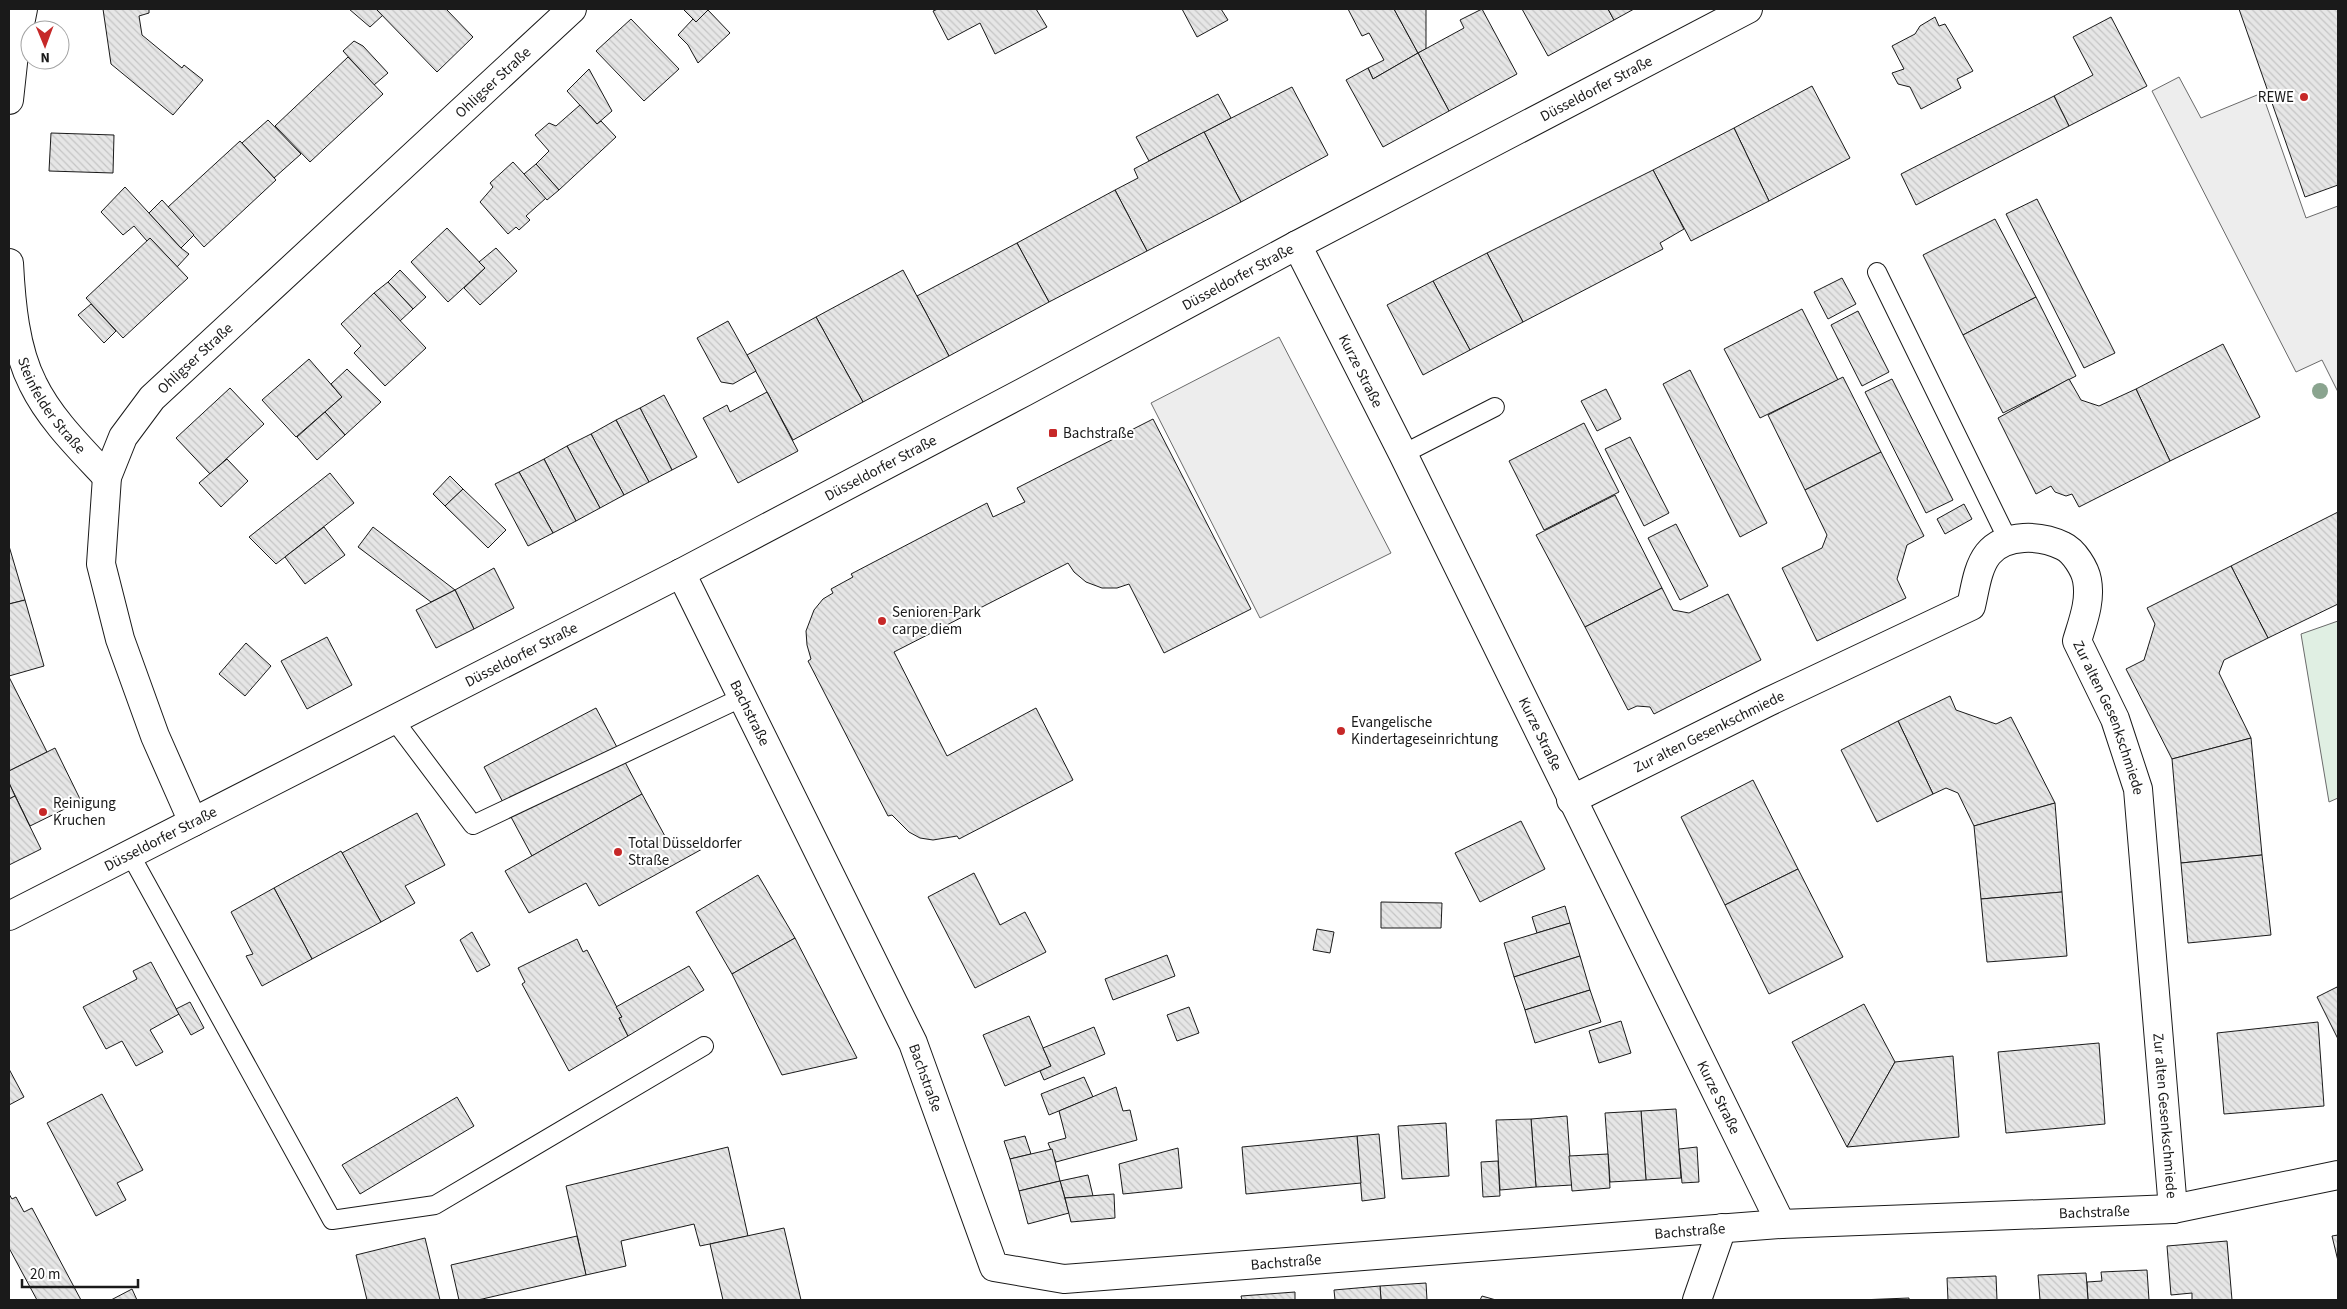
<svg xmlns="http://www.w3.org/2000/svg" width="2347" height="1309" font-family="'Source Sans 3',sans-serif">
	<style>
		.park { fill: #e0efe3; stroke: #6a6a6a }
		.parking { fill: #ededed; stroke: #6a6a6a }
		.building { fill: url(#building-back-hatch); stroke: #1a1a1a }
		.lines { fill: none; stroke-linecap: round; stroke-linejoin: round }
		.lane-casing { stroke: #1a1a1a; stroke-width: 20 }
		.street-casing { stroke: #1a1a1a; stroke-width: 30 }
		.secondary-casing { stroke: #1a1a1a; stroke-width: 30 }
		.primary-casing { stroke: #1a1a1a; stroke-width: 30 }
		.lane { stroke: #fff; stroke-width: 18 }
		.street { stroke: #fff; stroke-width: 28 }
		.secondary { stroke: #fff; stroke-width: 28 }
		.primary { stroke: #fff; stroke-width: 28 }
		.tree { fill: #8aa48f }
		.poi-dot { fill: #c62828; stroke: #fff; stroke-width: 2 }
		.labels { text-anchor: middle; stroke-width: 4; stroke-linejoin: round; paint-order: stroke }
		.street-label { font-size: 15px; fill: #1a1a1a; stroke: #fff }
		.poi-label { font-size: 15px; fill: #1a1a1a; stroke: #fff; text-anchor: start }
	</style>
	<defs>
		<pattern id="building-back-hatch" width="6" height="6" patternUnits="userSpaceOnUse" patternTransform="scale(1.25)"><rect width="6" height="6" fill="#e6e6e6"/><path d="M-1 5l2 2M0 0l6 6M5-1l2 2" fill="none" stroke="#c5c5c5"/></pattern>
	</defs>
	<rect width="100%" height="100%" fill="#fff"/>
	<polygon class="park" points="2338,621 2338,798 2329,802 2301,634"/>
	<g class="parking">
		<polygon points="2179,77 2201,118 2262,93 2306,218 2338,206 2338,392 2322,360 2296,372 2152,91"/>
		<polygon points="1279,337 1391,553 1260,618 1151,403"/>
	</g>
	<g class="building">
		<polygon points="103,9 149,9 149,13 139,16 142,35 182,68 184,65 203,80 173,115 111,64"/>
		<polygon points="349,9 376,9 383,15 370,27"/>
		<polygon points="376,9 446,9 473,37 437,72"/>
		<polygon points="683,9 710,9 696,22"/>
		<polygon points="938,9 1036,9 1047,27 995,54 980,23 948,40 933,11"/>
		<polygon points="1182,9 1221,9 1228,20 1197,37"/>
		<polygon points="1348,9 1394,9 1418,53 1373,79 1368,68 1384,60 1369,33 1362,36"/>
		<polygon points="1394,9 1426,9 1426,49 1418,53"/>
		<polygon points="1482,9 1517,74 1449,111 1418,53 1464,28 1460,20"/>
		<polygon points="1522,9 1608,9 1614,20 1548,56"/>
		<polygon points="1608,9 1634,9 1614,20"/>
		<polygon points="2239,9 2338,9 2338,185 2305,197"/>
		<polygon points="708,10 730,33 698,63 688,45 678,35 693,19 696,22"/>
		<polygon points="1935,17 1939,26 1945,24 1973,71 1957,79 1961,88 1921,109 1910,87 1898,84 1892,73 1904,69 1892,46 1915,34 1920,26"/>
		<polygon points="2111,17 2147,86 2069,126 2054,96 2093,75 2073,37"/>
		<polygon points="631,19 679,69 644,101 596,51"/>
		<polygon points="354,41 363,46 388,73 374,85 343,51"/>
		<polygon points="1418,53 1449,111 1383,147 1346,80 1368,68 1373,79"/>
		<polygon points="348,57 383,94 310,162 275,126"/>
		<polygon points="589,69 612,111 597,124 567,91"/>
		<polygon points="1812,86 1850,158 1769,201 1734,128"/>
		<polygon points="1292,87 1328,155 1241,202 1204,132"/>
		<polygon points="1218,94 1231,118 1149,161 1136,137"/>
		<polygon points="2054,96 2069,126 1916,205 1901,174"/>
		<polygon points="580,105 597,124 601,121 616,137 559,190 536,164 549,151 535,135 549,123 556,126"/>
		<polygon points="268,120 301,154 274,178 242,143"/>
		<polygon points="1734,128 1769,201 1691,241 1653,170"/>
		<polygon points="1204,132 1241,202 1147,251 1115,190 1138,178 1134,169"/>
		<polygon points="51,133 114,135 113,173 49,171"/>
		<polygon points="240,141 276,180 204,247 168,207"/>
		<polygon points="513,162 546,198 526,216 530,220 519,230 516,227 508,234 480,202 493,187 490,183"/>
		<polygon points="536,164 559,190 547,200 524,174"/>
		<polygon points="1653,170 1684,229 1660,243 1663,249 1523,322 1487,253"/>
		<polygon points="125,187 181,248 189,254 177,267 150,238 147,241 134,226 123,235 101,212"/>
		<polygon points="1115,190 1147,251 1049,302 1017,243"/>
		<polygon points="2037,199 2115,353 2084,368 2006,214"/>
		<polygon points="162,200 194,235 181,248 149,213"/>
		<polygon points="1995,219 2036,297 1963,335 1923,255"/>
		<polygon points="447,228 485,268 448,302 411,262"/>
		<polygon points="150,238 188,278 123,338 86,298"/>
		<polygon points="1017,243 1049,302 949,356 917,296"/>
		<polygon points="496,248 517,271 480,305 464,288 485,268 479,262"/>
		<polygon points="1487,253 1523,322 1470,350 1433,281"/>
		<polygon points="400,270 426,297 413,309 388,282"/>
		<polygon points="903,270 949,356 863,402 816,317"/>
		<polygon points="1842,278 1856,304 1828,319 1814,292"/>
		<polygon points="1433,281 1470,350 1423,375 1387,305"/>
		<polygon points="388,282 413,309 400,321 374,293"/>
		<polygon points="374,293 426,348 385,386 354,353 361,346 341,324"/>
		<polygon points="2036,297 2076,376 2003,413 1963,335"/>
		<polygon points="91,304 116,331 104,343 78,315"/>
		<polygon points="1802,309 1838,380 1760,418 1724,349"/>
		<polygon points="1858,311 1889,372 1862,386 1831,325"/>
		<polygon points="816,317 863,402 793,440 747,355"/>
		<polygon points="728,321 756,371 733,384 721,382 697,338"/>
		<polygon points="2223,344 2260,417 2170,461 2136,389"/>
		<polygon points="309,359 342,397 296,437 262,400"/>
		<polygon points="347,369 381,402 345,435 325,412 342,397 331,384"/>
		<polygon points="1690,370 1767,523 1740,537 1663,384"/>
		<polygon points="1843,377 1881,452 1805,490 1768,415"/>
		<polygon points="1892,379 1953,500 1926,513 1865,392"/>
		<polygon points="2069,379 2081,400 2099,406 2136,389 2170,461 2079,507 2072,494 2066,496 2055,492 2051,486 2036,494 1998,418"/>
		<polygon points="230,388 264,424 210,474 176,438"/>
		<polygon points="1606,389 1621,419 1597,431 1581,401"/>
		<polygon points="767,392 798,451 738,483 703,418 727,405 730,412"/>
		<polygon points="664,395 697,457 672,470 640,408"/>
		<polygon points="640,408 672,470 649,482 616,420"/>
		<polygon points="325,412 345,435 317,460 297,437"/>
		<polygon points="1153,419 1251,609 1164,653 1129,584 1117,588 1102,588 1086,582 1074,572 1068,563 894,652 947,756 1036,708 1073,780 959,839 957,836 933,840 920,838 909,832 892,815 888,816 808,661 811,659 807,645 806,631 814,610 823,599 833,593 831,589 853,577 851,574 987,503 993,517 1025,502 1017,488"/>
		<polygon points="616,420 649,482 624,495 591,434"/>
		<polygon points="1584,423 1619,492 1544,530 1509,461"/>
		<polygon points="591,434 624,495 600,508 567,446"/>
		<polygon points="1630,437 1669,513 1644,526 1605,449"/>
		<polygon points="567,446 600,508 576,521 544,459"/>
		<polygon points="1881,452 1924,536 1907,545 1897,579 1906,598 1817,641 1782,568 1822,548 1827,535 1805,490"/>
		<polygon points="227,459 248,481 221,507 199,483"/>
		<polygon points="544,459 576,521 553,533 519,472"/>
		<polygon points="519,472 553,533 528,546 495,484"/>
		<polygon points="330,473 354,503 276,564 249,537"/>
		<polygon points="450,476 463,489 445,506 433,494"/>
		<polygon points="463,489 506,530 488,548 445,506"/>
		<polygon points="1615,495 1662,588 1585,627 1536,535"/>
		<polygon points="1964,504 1972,519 1945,534 1937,519"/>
		<polygon points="2338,512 2338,604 2268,638 2231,566"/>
		<polygon points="1676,524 1708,586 1680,600 1648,538"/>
		<polygon points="324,527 345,555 305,584 285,557"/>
		<polygon points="373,527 455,590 431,602 358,547"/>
		<polygon points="9,546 25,600 9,604"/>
		<polygon points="2231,566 2268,638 2224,660 2219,673 2251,738 2172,759 2126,669 2144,660 2155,624 2147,608"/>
		<polygon points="494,568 514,608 474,629 455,590"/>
		<polygon points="1662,588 1673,610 1689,613 1728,594 1761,660 1654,714 1650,707 1637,706 1628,710 1585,627"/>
		<polygon points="455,590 474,629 436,648 416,610"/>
		<polygon points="25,600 44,666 9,676 9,604"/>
		<polygon points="327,637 352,685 307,709 281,661"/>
		<polygon points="246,643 271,666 245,696 219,674"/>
		<polygon points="9,677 47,752 9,771"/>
		<polygon points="1950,696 1956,710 1996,724 2011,717 2055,803 1974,826 1958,793 1946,788 1933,794 1898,721"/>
		<polygon points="596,708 642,794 532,856 484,767"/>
		<polygon points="1898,721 1933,794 1877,822 1841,750"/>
		<polygon points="2251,738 2262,855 2181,863 2172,759"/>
		<polygon points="55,748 81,801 30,826 9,783 9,771"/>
		<polygon points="1753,780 1798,869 1725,905 1681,817"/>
		<polygon points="9,783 15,796 9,799"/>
		<polygon points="642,794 666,838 704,848 599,906 586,883 529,913 505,871"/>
		<polygon points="15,796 41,849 9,865 9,799"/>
		<polygon points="2055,803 2062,892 1981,899 1974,826"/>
		<polygon points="417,813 445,865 405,886 415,903 381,922 342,853"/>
		<polygon points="1521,821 1545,869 1480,902 1455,853"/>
		<polygon points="341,851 381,922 312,959 274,888"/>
		<polygon points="2262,855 2271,935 2188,943 2181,863"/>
		<polygon points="1798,869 1843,957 1769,994 1725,905"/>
		<polygon points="974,873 1000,925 1025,912 1046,952 975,988 928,897"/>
		<polygon points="758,875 795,938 732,974 696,912"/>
		<polygon points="274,888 312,959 262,986 246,956 253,954 231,912"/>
		<polygon points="2062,892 2067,956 1987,962 1981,899"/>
		<polygon points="1381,902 1442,903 1441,928 1381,928"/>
		<polygon points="1565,906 1570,923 1537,933 1532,917"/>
		<polygon points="1570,923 1580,956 1514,977 1504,943"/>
		<polygon points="1317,929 1334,932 1330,953 1313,950"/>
		<polygon points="472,932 490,965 477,972 460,940"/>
		<polygon points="795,938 857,1058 782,1075 732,974"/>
		<polygon points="577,939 583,952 587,950 622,1017 619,1018 628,1036 569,1071 522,984 525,982 518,968"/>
		<polygon points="1167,955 1175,976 1113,1000 1105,979"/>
		<polygon points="1580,956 1590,990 1525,1010 1514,977"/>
		<polygon points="151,962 179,1014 150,1030 163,1052 136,1066 122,1041 106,1049 83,1007 137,979 133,971"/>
		<polygon points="689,966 704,990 628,1036 619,1018 622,1017 616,1007"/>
		<polygon points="2337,987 2338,989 2338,1039 2317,997"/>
		<polygon points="1590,990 1601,1022 1535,1043 1525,1010"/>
		<polygon points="190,1002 204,1028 191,1035 176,1009"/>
		<polygon points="1864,1004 1895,1062 1847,1147 1792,1042"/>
		<polygon points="1189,1007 1199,1033 1177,1041 1167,1015"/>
		<polygon points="1029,1016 1051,1066 1005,1086 983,1035"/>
		<polygon points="1621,1021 1631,1053 1599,1063 1589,1031"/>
		<polygon points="2318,1022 2324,1106 2224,1114 2217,1033"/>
		<polygon points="1094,1027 1105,1054 1044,1080 1040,1071 1051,1066 1043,1048"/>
		<polygon points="2099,1043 2105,1124 2006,1133 1998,1052"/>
		<polygon points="1953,1056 1959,1137 1847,1147 1895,1062"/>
		<polygon points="9,1069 24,1097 9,1105"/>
		<polygon points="1084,1077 1093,1097 1049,1115 1041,1094"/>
		<polygon points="1116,1087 1123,1111 1130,1110 1137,1140 1056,1162 1048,1143 1066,1138 1059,1111"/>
		<polygon points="102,1094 143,1170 117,1183 126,1200 96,1216 47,1123"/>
		<polygon points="457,1097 474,1126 360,1194 342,1165"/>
		<polygon points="1676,1109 1681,1178 1646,1180 1641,1111"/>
		<polygon points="1641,1111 1646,1180 1610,1182 1605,1113"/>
		<polygon points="1567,1116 1572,1185 1536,1187 1531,1119"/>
		<polygon points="1531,1119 1536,1187 1500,1190 1496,1120"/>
		<polygon points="1446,1123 1449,1176 1402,1179 1398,1126"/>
		<polygon points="1379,1134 1385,1198 1362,1201 1357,1136"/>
		<polygon points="1025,1136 1031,1154 1010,1159 1004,1141"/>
		<polygon points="1357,1136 1361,1183 1246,1194 1242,1147"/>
		<polygon points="728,1147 748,1236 700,1246 694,1224 621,1241 626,1266 586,1275 566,1186"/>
		<polygon points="1697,1147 1699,1182 1682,1183 1679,1149"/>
		<polygon points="1178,1148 1182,1188 1123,1194 1119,1164"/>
		<polygon points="1052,1149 1060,1181 1019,1191 1010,1159"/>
		<polygon points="1608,1154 1610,1188 1572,1191 1569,1156"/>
		<polygon points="1498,1161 1500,1196 1483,1197 1481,1162"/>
		<polygon points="1088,1175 1093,1196 1065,1198 1060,1181"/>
		<polygon points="1060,1181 1069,1213 1028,1224 1019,1191"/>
		<polygon points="9,1194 12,1199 16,1197 24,1212 32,1208 81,1300 37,1300 9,1248"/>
		<polygon points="1114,1194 1115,1218 1071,1222 1065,1198"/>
		<polygon points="784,1228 801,1300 723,1300 710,1244"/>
		<polygon points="2338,1235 2338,1261 2332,1236"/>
		<polygon points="577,1236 586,1275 478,1300 459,1300 451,1265"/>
		<polygon points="425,1238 440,1300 367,1300 356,1255"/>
		<polygon points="2227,1241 2232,1300 2192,1300 2192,1293 2171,1295 2167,1246"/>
		<polygon points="2147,1270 2149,1300 2088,1300 2087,1282 2102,1281 2101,1272"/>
		<polygon points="2086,1273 2088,1300 2040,1300 2038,1275"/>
		<polygon points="1996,1276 1997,1300 1948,1300 1947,1278"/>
		<polygon points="1426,1283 1427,1300 1381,1300 1380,1286"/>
		<polygon points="1380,1286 1381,1300 1335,1300 1334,1290"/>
		<polygon points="132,1289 137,1300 111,1300"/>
		<polygon points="1295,1292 1295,1300 1242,1300 1241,1296"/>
		<polygon points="1482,1296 1496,1300 1480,1300"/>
		<polygon points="1909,1298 1909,1300 1859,1300"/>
	</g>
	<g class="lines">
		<g class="lane-casing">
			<g id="lane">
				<polyline points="1877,272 2008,540"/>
				<polyline points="1403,454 1495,407"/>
				<polyline points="394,720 473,825 743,697"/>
				<polyline points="130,854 332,1220 435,1205 704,1046"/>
			</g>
		</g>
		<g class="street-casing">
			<g id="street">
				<polyline points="9,100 14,54 23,9"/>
				<path id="s1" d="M1297,245l106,209 378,770"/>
				<path id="s2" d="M9,263c2,39 6,86 24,121 17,35 47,64 74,93"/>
				<path id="s3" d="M681,573l232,470 81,224 70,12 717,-55 392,-15 165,-34"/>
				<path id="s4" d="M1571,800l197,-98 203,-96c4,-16 6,-38 17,-52 17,-21 53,-19 75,-8 11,5 22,23 24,34 4,21 -4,41 -10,61l38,78 23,70 35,420"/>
				<polyline points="1697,1300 1722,1228"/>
			</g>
		</g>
		<g class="secondary-casing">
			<g id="secondary">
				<path id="s5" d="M193,822l-38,-86 -35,-97 -19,-75 6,-87 16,-40 29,-39 420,-389"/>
			</g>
		</g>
		<g class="primary-casing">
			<g id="primary">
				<path id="s6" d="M9,916l672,-343 343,-181 273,-147 451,-236"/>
			</g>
		</g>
		<use href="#lane" class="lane"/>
		<use href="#street" class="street"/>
		<use href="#secondary" class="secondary"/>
		<use href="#primary" class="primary"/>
	</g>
	<circle class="tree" cx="2320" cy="391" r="8"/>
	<g class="poi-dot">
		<circle cx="2304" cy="97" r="5"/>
		<rect x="1048" y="428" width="10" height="10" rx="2.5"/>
		<circle cx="882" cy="621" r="5"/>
		<circle cx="1341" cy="731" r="5"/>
		<circle cx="43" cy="812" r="5"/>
		<circle cx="618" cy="852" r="5"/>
	</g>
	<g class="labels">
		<g class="street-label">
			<text dy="5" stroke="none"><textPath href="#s5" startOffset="918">Ohligser Straße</textPath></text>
			<text dy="5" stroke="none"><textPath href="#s6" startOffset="1790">Düsseldorfer Straße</textPath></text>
			<text dy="5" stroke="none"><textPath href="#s6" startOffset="1385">Düsseldorfer Straße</textPath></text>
			<text dy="5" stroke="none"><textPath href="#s5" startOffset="512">Ohligser Straße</textPath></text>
			<text dy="5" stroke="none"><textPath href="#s1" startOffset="141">Kurze Straße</textPath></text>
			<text dy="5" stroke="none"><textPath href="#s2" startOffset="152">Steinfelder Straße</textPath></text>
			<text dy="5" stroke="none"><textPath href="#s6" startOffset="980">Düsseldorfer Straße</textPath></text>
			<text dy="5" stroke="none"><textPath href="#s6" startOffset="575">Düsseldorfer Straße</textPath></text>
			<text dy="5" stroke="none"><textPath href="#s3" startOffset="156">Bachstraße</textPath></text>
			<text dy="5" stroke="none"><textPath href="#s4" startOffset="769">Zur alten Gesenkschmiede</textPath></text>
			<text dy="5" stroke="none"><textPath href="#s4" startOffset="154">Zur alten Gesenkschmiede</textPath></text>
			<text dy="5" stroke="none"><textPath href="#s1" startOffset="546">Kurze Straße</textPath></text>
			<text dy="5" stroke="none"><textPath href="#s6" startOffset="170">Düsseldorfer Straße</textPath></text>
			<text dy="5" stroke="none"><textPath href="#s3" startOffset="561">Bachstraße</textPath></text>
			<text dy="5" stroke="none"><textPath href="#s1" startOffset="951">Kurze Straße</textPath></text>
			<text dy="5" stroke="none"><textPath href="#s4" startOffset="1174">Zur alten Gesenkschmiede</textPath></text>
			<text dy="5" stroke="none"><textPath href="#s3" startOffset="1866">Bachstraße</textPath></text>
			<text dy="5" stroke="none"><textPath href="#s3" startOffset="1461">Bachstraße</textPath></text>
			<text dy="5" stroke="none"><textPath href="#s3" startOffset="1056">Bachstraße</textPath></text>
		</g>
		<g class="poi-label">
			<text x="2294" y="102" text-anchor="end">REWE</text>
			<text x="1063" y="438">Bachstraße</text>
			<text x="892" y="617">Senioren-Park<tspan x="892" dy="17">carpe diem</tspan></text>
			<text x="1351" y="727">Evangelische<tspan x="1351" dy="17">Kindertageseinrichtung</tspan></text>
			<text x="53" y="808">Reinigung<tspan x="53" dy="17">Kruchen</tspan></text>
			<text x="628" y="848">Total Düsseldorfer<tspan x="628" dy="17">Straße</tspan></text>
		</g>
	</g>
	<rect width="2347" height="1309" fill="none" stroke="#1a1a1a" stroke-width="20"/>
	<g transform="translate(45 45) rotate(179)"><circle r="24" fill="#ffffff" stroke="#a3a3a3"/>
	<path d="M0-4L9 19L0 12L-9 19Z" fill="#c62828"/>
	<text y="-8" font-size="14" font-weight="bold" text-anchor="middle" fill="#1a1a1a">N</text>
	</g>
	<path d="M22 1279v8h116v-8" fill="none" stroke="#1a1a1a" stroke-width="2.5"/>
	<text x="30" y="1279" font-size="15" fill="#1a1a1a" stroke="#ffffff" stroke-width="4" paint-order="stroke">20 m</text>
</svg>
